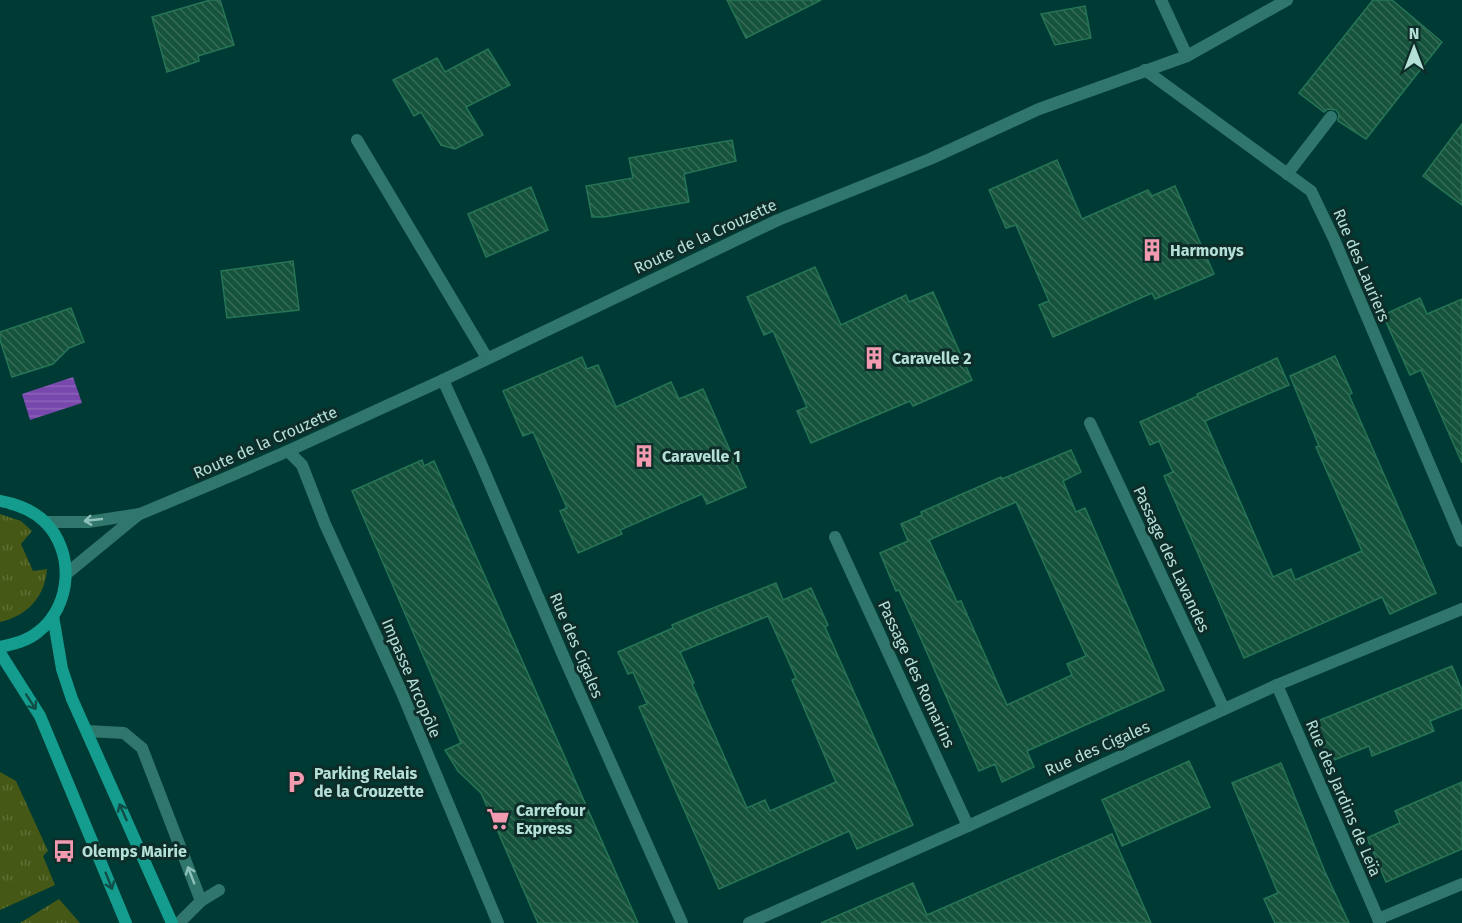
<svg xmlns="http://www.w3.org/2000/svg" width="1462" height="923" font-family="'Fira Sans',sans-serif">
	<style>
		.grass { fill: url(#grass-tufts) }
		.water { fill: url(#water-rules) }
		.building { fill: url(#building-back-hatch); stroke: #257556; stroke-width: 1.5; fill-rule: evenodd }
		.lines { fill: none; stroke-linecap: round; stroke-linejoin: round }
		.lane { stroke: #31766c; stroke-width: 12 }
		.street { stroke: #31766c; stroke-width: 12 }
		.secondary { stroke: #149c8e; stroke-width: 12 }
		.oneway { stroke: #8dc0b8 }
		.oneway2 { stroke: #104e47 }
		.labels { text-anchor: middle; stroke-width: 6; stroke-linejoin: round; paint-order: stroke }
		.street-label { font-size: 16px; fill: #b5e0d8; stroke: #0e2d29 }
		.poi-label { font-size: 16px; font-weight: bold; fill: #b5e0d8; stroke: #0e2d29; text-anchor: start }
	</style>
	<defs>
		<pattern id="grass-tufts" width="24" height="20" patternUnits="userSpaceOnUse" patternTransform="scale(1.5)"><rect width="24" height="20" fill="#465815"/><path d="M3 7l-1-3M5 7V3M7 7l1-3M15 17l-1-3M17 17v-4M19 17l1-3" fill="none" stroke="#5e7036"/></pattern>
		<pattern id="water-rules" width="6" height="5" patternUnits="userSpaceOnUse" patternTransform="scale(1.5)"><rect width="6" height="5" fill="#7948ad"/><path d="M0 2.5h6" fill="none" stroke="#8a62b8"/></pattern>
		<pattern id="building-back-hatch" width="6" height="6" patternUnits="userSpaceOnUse" patternTransform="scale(1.5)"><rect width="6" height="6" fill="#16533c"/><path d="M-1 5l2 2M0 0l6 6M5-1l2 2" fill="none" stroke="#366b57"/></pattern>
	</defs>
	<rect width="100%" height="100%" fill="#003a34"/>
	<g class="grass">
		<path d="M0,514l21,7 11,10 -11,13 12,27 14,-2c-2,28 -20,47 -47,53z"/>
		<polygon points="0,772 16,781 48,851 43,856 55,885 0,910"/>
		<polygon points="59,899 80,923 20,923"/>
	</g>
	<polygon class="water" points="73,377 82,403 30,420 22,394"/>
	<g class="building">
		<polygon points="210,0 220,0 234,45 198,56 199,61 167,72 152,17"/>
		<polygon points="727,0 821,0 746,38"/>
		<polygon points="1373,0 1392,0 1442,42 1366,139 1338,121 1339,114 1336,110 1328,109 1324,112 1299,93"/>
		<polygon points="1085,6 1091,38 1055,45 1041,14"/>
		<polygon points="488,49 510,85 466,107 483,135 455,149 441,145 421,112 414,116 393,80 437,58 445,72"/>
		<polygon points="1462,124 1462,205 1423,176"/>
		<polygon points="732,140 736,161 684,174 689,202 604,217 592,217 586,186 633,178 629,158"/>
		<polygon points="1057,160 1082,219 1148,190 1152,196 1175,186 1214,274 1155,299 1152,293 1053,337 1039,305 1049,301 1016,225 1006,228 989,190"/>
		<polygon points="531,187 548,230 486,257 468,214"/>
		<polygon points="293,261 299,310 227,318 221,271"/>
		<polygon points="815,267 841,325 906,295 909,302 933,292 972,380 913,406 910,401 811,443 797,411 807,407 773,331 764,335 747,297"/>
		<polygon points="1420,298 1427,314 1462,299 1462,463 1421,370 1410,375 1383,315"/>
		<polygon points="71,308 84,342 69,348 53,364 12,377 0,340 0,332"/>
		<polygon points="1335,356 1352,393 1349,395 1436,593 1390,614 1382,597 1244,658 1164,476 1173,472 1159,441 1150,445 1140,422 1198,396 1197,394 1277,358 1289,385 1205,421 1273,577 1291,569 1295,580 1362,551 1316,447 1319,446 1290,376"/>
		<polygon points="582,357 587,369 598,365 616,407 671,382 679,399 703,389 746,487 707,504 702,494 620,530 622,534 578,553 560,511 567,508 533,432 523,436 503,391"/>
		<path d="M1071,450l10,22 -18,9 13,31 9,-4 79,182 -137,61 7,16 -32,15 -7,-18 -16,7 -65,-148 -15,-33 -3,1 -16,-38 28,-12 -7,-17 21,-9 -1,-3 80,-35 1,2zM1016,502l70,154 -19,8 5,11 -65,30 -46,-104 -4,1 -28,-62z"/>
		<polygon points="422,460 424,466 434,461 638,923 538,923 481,793 458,771 445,750 461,743 352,491"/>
		<path d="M776,583l7,17 28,-12 17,37 -3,2 88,198 -56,24 -8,-18 -130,58 -80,-182 8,-3 -14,-32 -5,2 -10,-22 55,-24 -1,-3 26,-11zM768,616l28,62 -4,2 44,102 -66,29 -5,-11 -18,8 -55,-124 2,-1 -14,-31z"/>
		<polygon points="1452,666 1462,690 1462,708 1430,721 1434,731 1372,756 1369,746 1329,762 1313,723"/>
		<polygon points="1189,761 1210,807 1122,846 1102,800"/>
		<polygon points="1281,763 1325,872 1349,923 1275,923 1264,899 1278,893 1232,783"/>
		<polygon points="1462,782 1462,849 1386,882 1367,838 1400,823 1395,811"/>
		<polygon points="1112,834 1151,923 821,923 913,883 927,915"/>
	</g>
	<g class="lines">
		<g class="lane">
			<polyline points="1161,0 1187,56"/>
			<polyline points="357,140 487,358"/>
			<polyline points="1287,174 1331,117"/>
			<polyline points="288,451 302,465 325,524 402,693 498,923"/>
			<polyline points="87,731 124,733 142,748 201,901 179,923"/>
			<polyline points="201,901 219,890"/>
		</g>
		<g class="street">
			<polyline points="1145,70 1311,191 1334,239 1462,541"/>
			<polyline points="443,380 480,461 562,653 682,923"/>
			<polyline points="1090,423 1224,709"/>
			<polyline points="45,522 88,522 140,514 221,480 288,451 443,380 778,220 930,159 1039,109 1187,56 1287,0"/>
			<polyline points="835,537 968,826"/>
			<polyline points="66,574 139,514"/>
			<polyline points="1277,685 1380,923"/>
			<polyline points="1378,919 1462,884"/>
			<polyline points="749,923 968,826 1277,685 1462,609"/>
		</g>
		<g class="secondary">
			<path d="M0,501c16,3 33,9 45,21 30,30 27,84 -7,110 -11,9 -24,12 -38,15"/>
			<polyline points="53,616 62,669 72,699 172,923"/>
			<polyline points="0,653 40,716 126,923"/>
		</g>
	</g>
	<defs><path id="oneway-shaft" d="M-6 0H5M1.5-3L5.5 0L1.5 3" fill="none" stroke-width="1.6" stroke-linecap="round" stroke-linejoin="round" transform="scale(1.5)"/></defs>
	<g class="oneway">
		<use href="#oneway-shaft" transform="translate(93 520) rotate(174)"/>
		<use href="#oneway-shaft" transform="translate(191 875) rotate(-111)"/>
	</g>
	<g class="oneway2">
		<use href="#oneway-shaft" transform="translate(31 702) rotate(57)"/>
		<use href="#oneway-shaft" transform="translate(123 812) rotate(-114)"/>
		<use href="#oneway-shaft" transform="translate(109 881) rotate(68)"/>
	</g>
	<defs>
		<g id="building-bare" transform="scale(1.8)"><path d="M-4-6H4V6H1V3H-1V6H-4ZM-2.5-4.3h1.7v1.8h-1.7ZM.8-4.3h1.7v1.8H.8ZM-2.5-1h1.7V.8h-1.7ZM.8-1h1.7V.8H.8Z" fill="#f29ab0" stroke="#0e2d29" stroke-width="2.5" paint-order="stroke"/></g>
		<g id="parking-bare" transform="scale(1.8)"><path d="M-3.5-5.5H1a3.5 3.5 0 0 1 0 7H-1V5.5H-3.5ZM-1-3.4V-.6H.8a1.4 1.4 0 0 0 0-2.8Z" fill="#f29ab0" stroke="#0e2d29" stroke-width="2.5" paint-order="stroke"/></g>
		<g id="supermarket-bare" transform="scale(1.8)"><path d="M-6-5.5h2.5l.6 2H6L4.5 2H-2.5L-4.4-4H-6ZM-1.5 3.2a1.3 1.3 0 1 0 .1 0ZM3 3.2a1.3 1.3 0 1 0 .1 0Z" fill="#f29ab0" stroke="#0e2d29" stroke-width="2.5" paint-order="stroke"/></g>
		<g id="bus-bare" transform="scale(1.8)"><path d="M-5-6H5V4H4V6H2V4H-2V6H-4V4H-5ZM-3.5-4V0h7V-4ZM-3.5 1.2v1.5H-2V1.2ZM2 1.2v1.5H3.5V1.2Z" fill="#f29ab0" stroke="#0e2d29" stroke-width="2.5" paint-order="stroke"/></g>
	</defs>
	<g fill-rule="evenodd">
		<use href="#building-bare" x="1152" y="250"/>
		<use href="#building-bare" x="874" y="358"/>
		<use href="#building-bare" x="644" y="456"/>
		<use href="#parking-bare" x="296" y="782"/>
		<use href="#supermarket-bare" x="498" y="819"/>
		<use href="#bus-bare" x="64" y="851"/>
	</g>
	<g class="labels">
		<g class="street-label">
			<text transform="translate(705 236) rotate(-25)" y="6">Route de la Crouzette</text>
			<text transform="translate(1362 265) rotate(67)" y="6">Rue des Lauriers</text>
			<text transform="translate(265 442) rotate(-24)" y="6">Route de la Crouzette</text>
			<text transform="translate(1172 559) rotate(65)" y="6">Passage des Lavandes</text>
			<text transform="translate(577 645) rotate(67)" y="6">Rue des Cigales</text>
			<text transform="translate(917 674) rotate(65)" y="6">Passage des Romarins</text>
			<text transform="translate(412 678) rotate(67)" y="6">Impasse Arcopôle</text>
			<text transform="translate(1097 748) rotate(-24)" y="6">Rue des Cigales</text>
			<text transform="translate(1344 798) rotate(67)" y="6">Rue des Jardins de Leïa</text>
		</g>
		<g class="poi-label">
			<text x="1170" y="256">Harmonys</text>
			<text x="892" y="364">Caravelle 2</text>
			<text x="662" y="462">Caravelle 1</text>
			<text x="314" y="779">Parking Relais<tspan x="314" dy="18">de la Crouzette</tspan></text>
			<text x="516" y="816">Carrefour<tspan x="516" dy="18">Express</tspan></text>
			<text x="82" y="857">Olemps Mairie</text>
		</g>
	</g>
	<g transform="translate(1414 48)" stroke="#0e2d29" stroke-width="4.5" paint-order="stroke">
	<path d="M0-4.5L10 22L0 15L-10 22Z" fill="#b5e0d8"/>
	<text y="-9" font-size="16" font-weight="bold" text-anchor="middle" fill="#b5e0d8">N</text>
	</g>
</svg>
